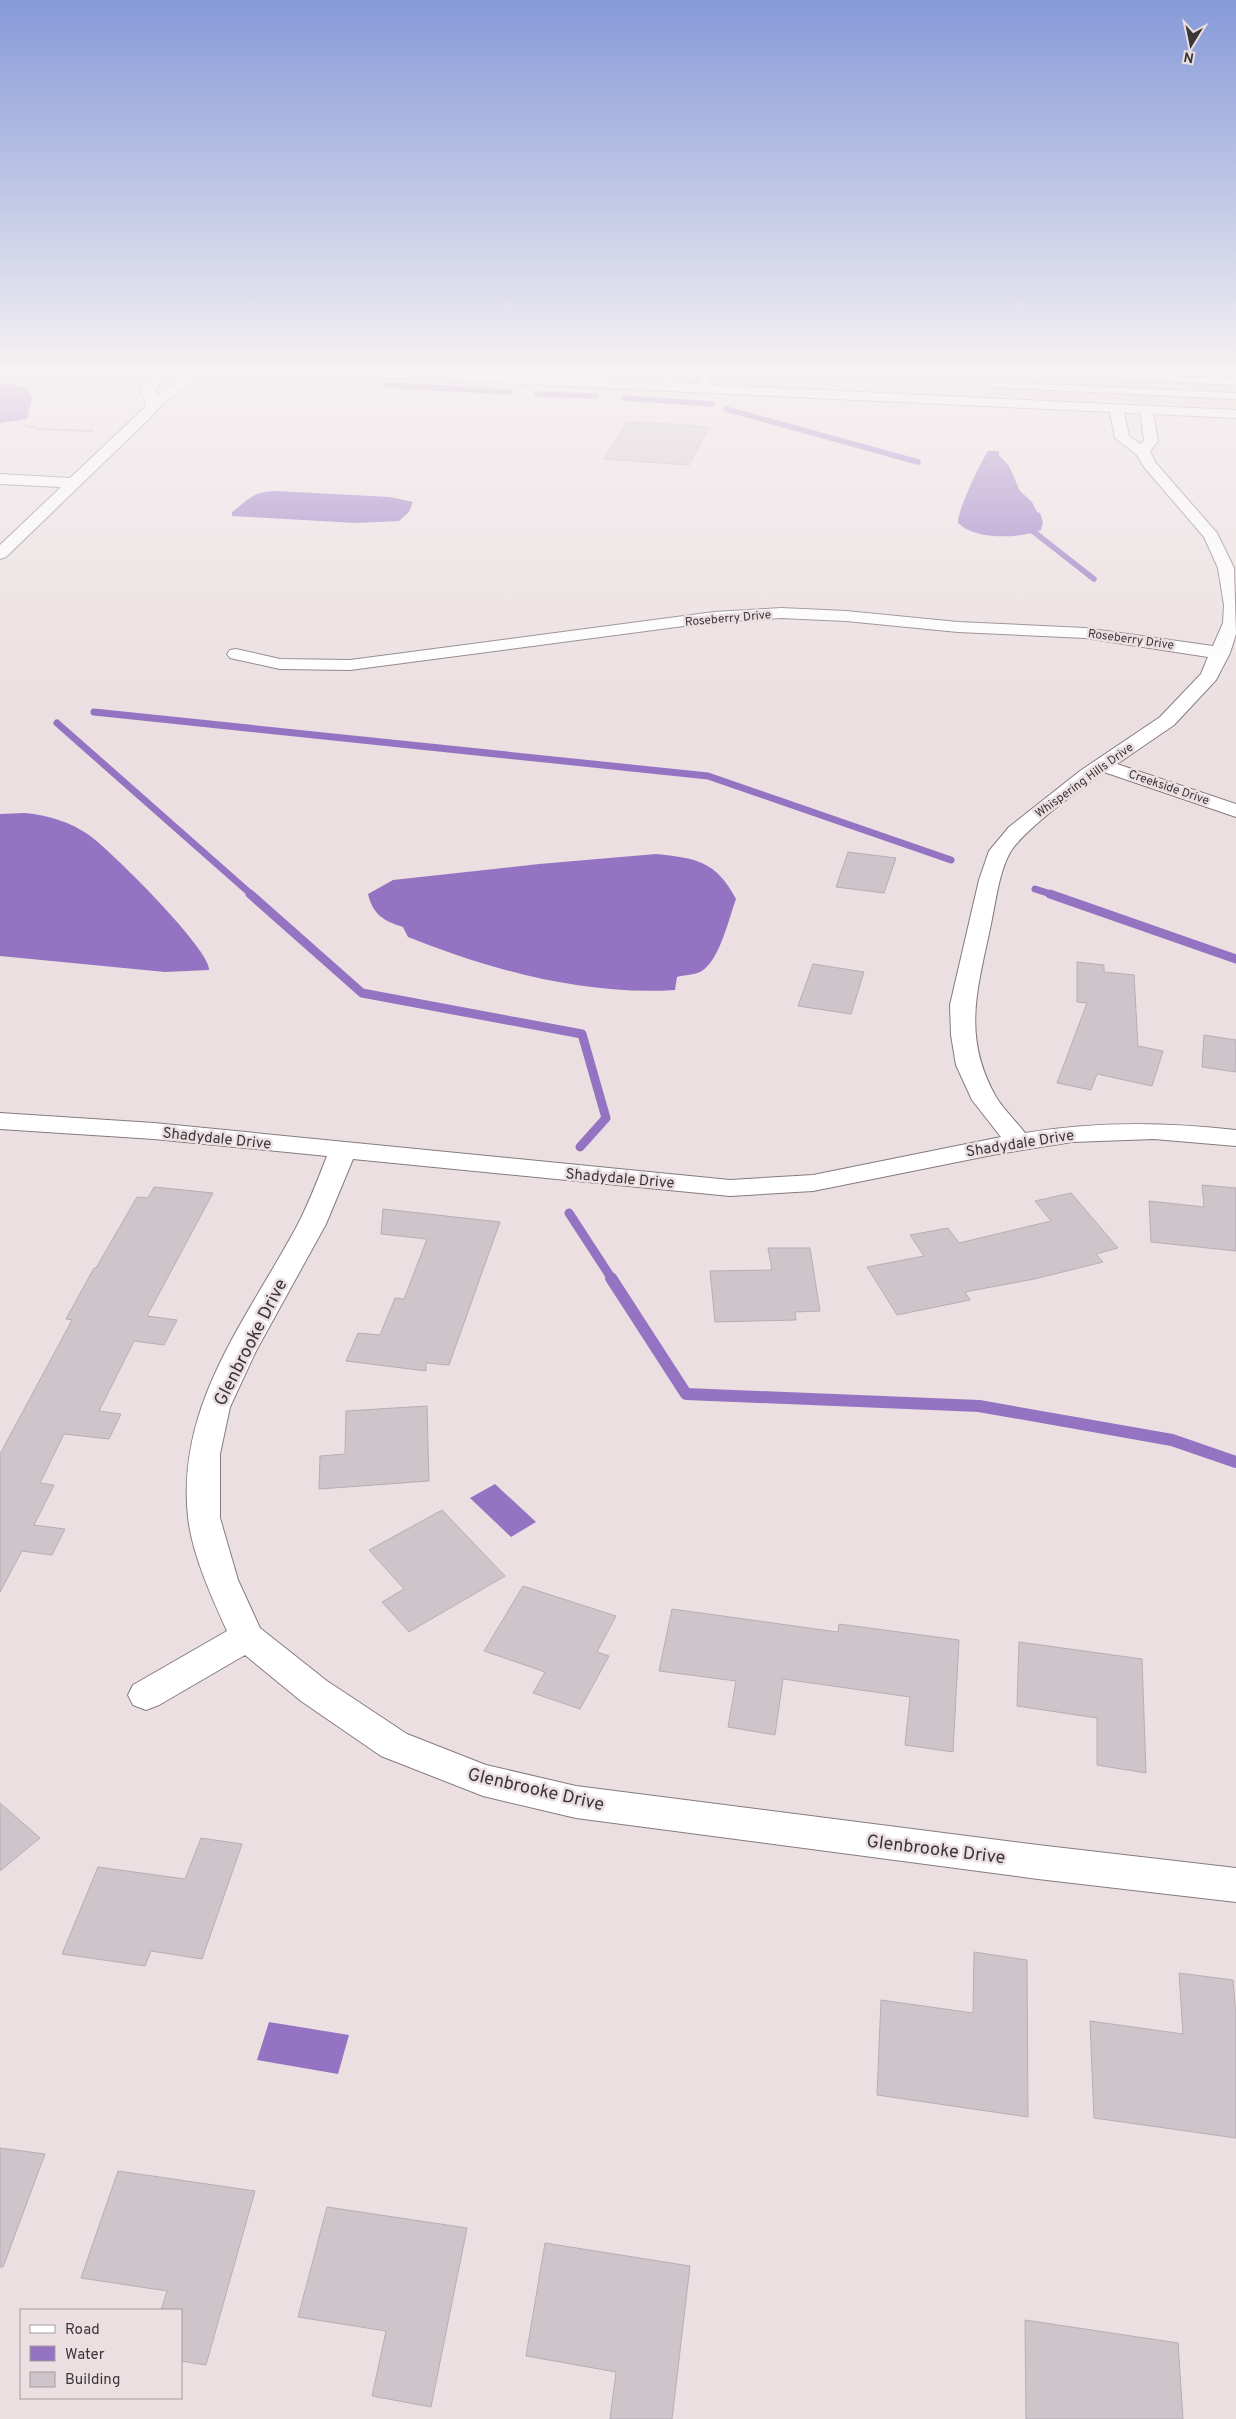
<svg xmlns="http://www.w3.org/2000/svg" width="1236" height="2419" font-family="Overpass,sans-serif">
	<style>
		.built { fill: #e4d0d2 }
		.water { fill: #9474c2 }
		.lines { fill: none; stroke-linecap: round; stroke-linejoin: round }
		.stream-far3 { stroke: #9474c2; stroke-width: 5.5 }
		.stream-far2 { stroke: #9474c2; stroke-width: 7 }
		.stream-far1 { stroke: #9474c2; stroke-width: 9 }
		.stream { stroke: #9474c2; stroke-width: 12 }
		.building { fill: #cec5cb; stroke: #b7aeb5 }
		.service-casing { stroke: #867b7c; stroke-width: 2 }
		.minor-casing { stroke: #867b7c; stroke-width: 2 }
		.tertiary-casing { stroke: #867b7c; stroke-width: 2 }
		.path { stroke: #a79e9f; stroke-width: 2; stroke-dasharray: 2.5 1; stroke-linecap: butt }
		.service { fill: #fff; fill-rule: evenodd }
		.minor { fill: #fff; fill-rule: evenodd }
		.tertiary { fill: #fff; fill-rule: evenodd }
		.labels { text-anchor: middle; stroke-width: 5; stroke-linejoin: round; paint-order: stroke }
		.far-street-label { font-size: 12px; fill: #3b3637; stroke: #ebdfe1 }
		.street-label { font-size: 15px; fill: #3b3637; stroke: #ebdfe1 }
		.near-street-label { font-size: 18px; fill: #3b3637; stroke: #ebdfe1 }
	</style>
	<rect width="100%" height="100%" fill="#ebdfe1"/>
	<g class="built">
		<polygon points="602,370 720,370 715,382 599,376"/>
		<polygon points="980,370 1236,370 1236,407 978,395"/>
	</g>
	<g class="water">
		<polygon points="0,383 27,387 32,399 27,419 0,423"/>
		<path d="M988,451h11v4l10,11 11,25 12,11 5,10 3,1 3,9 -2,8c-20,8 -65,11 -83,-7 -1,-12 23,-61 30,-72z"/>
		<path d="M276,491l114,6 23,5 -4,10 -10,9 -43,2 -124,-7v-4c19,-14 19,-20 44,-21z"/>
		<path d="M25,813c23,2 45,9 64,22 21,15 121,114 120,135l-44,2 -165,-16v-142z"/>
		<path d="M656,854c40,4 60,7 80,45 -7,19 -17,64 -36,73 -6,3 -16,3 -23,5l-2,13c-90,6 -184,-20 -267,-53l-5,-10c-19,-6 -30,-12 -35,-33l25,-14 146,-16z"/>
		<polygon points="495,1484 536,1522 511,1537 470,1498"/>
		<polygon points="269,2022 349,2035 338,2074 257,2060"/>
	</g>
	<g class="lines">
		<g class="stream-far3">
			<polyline points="387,385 510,392"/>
			<polyline points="537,394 596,396"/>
			<polyline points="624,398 712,404"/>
			<polyline points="726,409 918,462"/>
			<polyline points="1023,527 1034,532 1094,579"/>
		</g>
		<g class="stream-far2">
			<polyline points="94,712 708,776 951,860"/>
			<polyline points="57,723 252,895"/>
			<polyline points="1035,889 1054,895"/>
		</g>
		<g class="stream-far1">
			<polyline points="250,894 362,993 582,1034 606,1118 580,1147"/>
			<polyline points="1050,894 1236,959"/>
			<polyline points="569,1213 612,1279"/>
		</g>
		<polyline class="stream" points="611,1278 686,1394 979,1406 1172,1440 1236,1462"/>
	</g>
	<g class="building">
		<polygon points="627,422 643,422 709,427 689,465 604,459"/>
		<polygon points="848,852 896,858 884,893 836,887"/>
		<polygon points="1077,962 1104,965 1104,972 1134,975 1138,1046 1163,1051 1152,1086 1097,1074 1091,1090 1057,1083 1087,1003 1077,1002"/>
		<polygon points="813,964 864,972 851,1014 798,1006"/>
		<polygon points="1204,1035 1236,1040 1236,1072 1202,1067"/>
		<polygon points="1202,1185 1236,1188 1236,1251 1151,1242 1149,1201 1204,1207"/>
		<polygon points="154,1187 213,1193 147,1316 177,1320 164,1345 134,1341 99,1411 121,1414 109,1439 64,1434 40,1483 54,1485 34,1525 65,1529 52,1555 22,1551 0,1592 0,1454 72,1320 66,1319 94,1268 96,1268 137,1197 148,1198"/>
		<polygon points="1071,1193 1118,1248 1096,1254 1103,1262 1034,1279 965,1292 970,1300 897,1315 867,1267 924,1256 910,1235 948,1228 959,1243 1051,1221 1035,1201"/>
		<polygon points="383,1209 500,1222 449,1365 426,1363 426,1371 346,1361 358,1333 380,1335 395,1298 404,1299 427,1239 381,1234"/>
		<polygon points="768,1248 810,1248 820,1311 795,1312 796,1320 715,1322 710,1271 772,1270"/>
		<polygon points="427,1406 429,1481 319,1489 320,1456 345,1454 346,1411"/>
		<polygon points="442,1510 505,1576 409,1632 382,1602 404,1589 369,1550"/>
		<polygon points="523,1586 616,1616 597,1652 609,1656 580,1709 533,1693 545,1672 484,1651"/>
		<polygon points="672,1609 838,1632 839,1624 959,1640 953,1752 905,1745 910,1697 783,1679 775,1735 728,1727 736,1681 659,1671"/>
		<polygon points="1019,1642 1142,1659 1146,1773 1097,1765 1097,1718 1017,1706"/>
		<polygon points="0,1803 40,1838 0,1871"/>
		<polygon points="201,1838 242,1844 202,1959 151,1951 145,1966 62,1954 98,1867 185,1879"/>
		<polygon points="974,1952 1027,1960 1028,2117 877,2095 881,2000 973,2013"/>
		<polygon points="1179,1973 1233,1980 1236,2016 1236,2138 1094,2118 1090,2021 1183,2034"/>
		<polygon points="0,2148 45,2154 3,2267 0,2267"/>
		<polygon points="118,2171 255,2191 206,2365 181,2361 181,2310 161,2310 167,2291 81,2278"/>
		<polygon points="327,2207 467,2228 431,2407 372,2396 386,2331 298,2317"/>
		<polygon points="545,2243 690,2266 672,2419 610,2419 616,2372 526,2356"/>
		<polygon points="1025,2320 1178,2343 1183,2419 1026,2419"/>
	</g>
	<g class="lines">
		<g class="service-casing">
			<g id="service">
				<polygon points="670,370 680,370 666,388 660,388 658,386"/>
				<polygon points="701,370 711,370 709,378 710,390 702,388 699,378"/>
				<polygon points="989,370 1054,370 1236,379 1236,385 994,373"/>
				<polygon points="993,382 1236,393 1236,399 990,387 990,383"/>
			</g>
		</g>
		<g class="minor-casing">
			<g id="minor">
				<path d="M160,370h15l-21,20 3,6 14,-9 19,-17h15c-15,19 -39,26 -52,45l-147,142 -6,2v-14l61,-58 -61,-3v-10l70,4 73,-69 3,-5 -6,-15z"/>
				<path d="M1116,404l7,4 6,28 12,8 3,-4 -4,-31 7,-4 5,1 6,35 -8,10 5,11 62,71 17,35 2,66 -6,19 -14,27 -42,45 -57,39 119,40v13l-132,-45c-24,17 -77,55 -93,79 -12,20 -15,50 -20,73 -13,64 -30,111 5,173 8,13 20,24 29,36 71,-12 140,-11 211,-3v16l-82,-7 -82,3 -80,13 -179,36 -83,5 -377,-37 -27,65 -70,127 -26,56 -10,47v64l18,62 22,48 67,53 80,53 79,31 90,21 462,59 198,23v34l-198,-23 -462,-61 -93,-22 -102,-40 -80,-55 -56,-46 -86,50 -13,5 -13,-5 -5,-10 5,-10 94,-54c-15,-33 -35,-77 -39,-114 -12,-112 59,-198 109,-291 12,-23 21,-47 30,-70l-173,-17 -154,-10v-16l154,10 576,57 83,-5 188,-38 -29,-37 -16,-35 -5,-30 -1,-30 29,-125 10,-29 20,-24 71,-56 80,-54 41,-43 7,-17 -123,-19 -127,-6 -112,-11 -65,-3 -67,4 -364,48 -70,-1 -50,-11 -3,-4 3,-4 6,-1 44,10 70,1 364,-48 67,-4 65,3 112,11 127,6 128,18 10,-23 1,-18 -6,-37 -14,-31 -60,-70 -8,-13 -21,-16 -6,-30z"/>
			</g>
		</g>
		<g class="tertiary-casing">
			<polygon id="tertiary" points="306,370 399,370 1236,410 1236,418 313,374"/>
		</g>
		<polyline class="path" points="24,425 39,429 94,431"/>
		<use href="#service" class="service"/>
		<use href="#minor" class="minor"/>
		<use href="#tertiary" class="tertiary"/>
	</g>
	<linearGradient id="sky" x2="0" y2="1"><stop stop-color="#869ad9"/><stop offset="0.52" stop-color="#f6f1f2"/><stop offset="1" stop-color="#f6f1f2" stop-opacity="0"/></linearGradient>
	<rect width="1236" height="709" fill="url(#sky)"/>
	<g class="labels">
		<g class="far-street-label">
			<text transform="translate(728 618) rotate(-5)" y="4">Roseberry Drive</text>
			<text transform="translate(1131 639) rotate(8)" y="4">Roseberry Drive</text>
			<text transform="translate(1084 780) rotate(-36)" y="4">Whispering Hills Drive</text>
			<text transform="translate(1169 787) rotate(19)" y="4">Creekside Drive</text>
		</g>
		<g class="street-label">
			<text transform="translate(217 1138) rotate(6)" y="5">Shadydale Drive</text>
			<text transform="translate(1020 1143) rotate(-9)" y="5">Shadydale Drive</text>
			<text transform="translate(620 1178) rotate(5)" y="5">Shadydale Drive</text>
		</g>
		<g class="near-street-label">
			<text transform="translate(250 1342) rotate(-63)" y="6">Glenbrooke Drive</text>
			<text transform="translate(536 1789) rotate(13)" y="6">Glenbrooke Drive</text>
			<text transform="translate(936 1849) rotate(7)" y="6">Glenbrooke Drive</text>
		</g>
	</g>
	<rect x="20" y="2309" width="162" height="90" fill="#ebdfe1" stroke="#a59b9d"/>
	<rect x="30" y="2325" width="25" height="8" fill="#ffffff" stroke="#a59b9d"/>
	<text x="65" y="2334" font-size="15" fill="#3b3637">Road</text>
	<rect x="30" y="2346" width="25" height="15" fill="#9474c2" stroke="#a59b9d"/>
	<text x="65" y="2359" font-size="15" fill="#3b3637">Water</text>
	<rect x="30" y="2372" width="25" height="15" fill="#cec5cb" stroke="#a59b9d"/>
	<text x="65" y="2384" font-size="15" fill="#3b3637">Building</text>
	<g transform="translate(1191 45) rotate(190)" stroke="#ebdfe1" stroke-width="4" paint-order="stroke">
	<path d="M0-4L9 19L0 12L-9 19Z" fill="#3b3637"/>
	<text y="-8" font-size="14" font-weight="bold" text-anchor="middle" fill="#3b3637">N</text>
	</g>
</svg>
